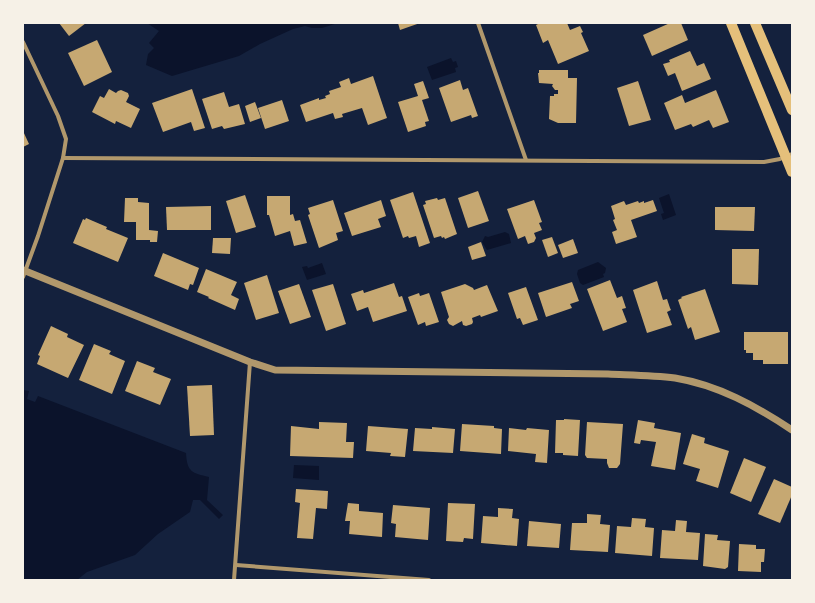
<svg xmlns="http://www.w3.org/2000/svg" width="815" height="603" font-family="Rubik,sans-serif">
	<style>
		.water { fill: #0b132b }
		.building { fill: #c6a872 }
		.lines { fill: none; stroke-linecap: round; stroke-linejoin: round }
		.minor { stroke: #b1986c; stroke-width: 4 }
		.tertiary { stroke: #b1986c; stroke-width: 7 }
		.primary { stroke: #e5c07b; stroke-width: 10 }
	</style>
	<rect width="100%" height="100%" fill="#14213d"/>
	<g class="water">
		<polygon points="147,23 338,23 322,28 312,28 305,26 293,29 260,44 239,56 172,76 146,65 148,54 154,48 149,43 159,31"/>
		<polygon points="451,58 453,62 456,61 458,67 455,68 456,72 432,80 427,67"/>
		<polygon points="669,194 676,215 663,220 661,214 664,213 659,198"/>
		<polygon points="505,232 509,234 511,243 487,250 482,242 485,236 488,237"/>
		<polygon points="598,262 606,268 605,273 603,274 604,277 583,285 580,283 577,274 578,270"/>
		<polygon points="322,263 326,274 307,280 302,267 307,266 308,268"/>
		<path d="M23,390l6,1 -2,8 8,3 3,-6 148,57c1,19 6,20 23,24l-2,23 16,15 -4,4 -19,-19h-7l-3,12 -32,22 -23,21 -48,17 -10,8h-54z"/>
		<polygon points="294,465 319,466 319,480 293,478"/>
	</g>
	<g class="building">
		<polygon points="59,23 86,23 69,36"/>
		<polygon points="398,23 420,23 400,30"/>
		<polygon points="540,23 567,23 570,30 580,26 583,32 581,33 589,51 558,64 548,40 543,43 536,25"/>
		<polygon points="670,23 681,23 688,40 652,56 643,35"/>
		<polygon points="97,40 112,72 84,86 68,53"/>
		<polygon points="690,51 697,66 704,63 711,79 682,91 675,73 668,76 663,64 670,62 669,60"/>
		<polygon points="539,70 568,70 568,78 577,78 576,123 558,123 549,119 550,96 554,96 554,94 558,94 558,90 555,90 552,86 553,84 539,83 538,73 539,73"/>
		<polygon points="373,76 387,118 368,125 362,108 342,114 343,117 335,119 333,113 306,122 300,105 319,98 319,100 326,98 325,96 330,94 329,91 341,87 339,82 349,78 351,84"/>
		<polygon points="460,80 463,90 468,88 478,116 472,118 471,115 451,122 439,88"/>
		<polygon points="423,81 429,98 422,100 429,121 425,122 426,126 408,132 398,102 418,96 414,84"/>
		<polygon points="638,81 651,120 629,126 617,88"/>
		<polygon points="109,89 116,93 118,91 121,90 128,93 129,96 126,102 140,109 131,128 116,121 115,124 92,112 100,96 104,98"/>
		<polygon points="192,89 205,128 194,131 191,122 163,132 152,103"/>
		<polygon points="716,90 729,122 713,128 709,120 693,127 691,124 675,130 664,103 682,95 685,103"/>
		<polygon points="224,92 229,107 239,104 245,124 224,129 222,126 212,129 202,99"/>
		<polygon points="282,100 289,121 265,129 258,108"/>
		<polygon points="255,102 261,118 250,122 245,106"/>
		<polygon points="23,131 29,144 23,147"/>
		<polygon points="478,191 489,221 468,228 458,198"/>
		<polygon points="413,192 430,243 419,247 416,236 409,238 408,236 403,238 390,200"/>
		<polygon points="245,195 256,227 236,233 226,201"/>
		<polygon points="267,196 290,196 290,215 293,214 295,221 300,220 307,243 294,246 290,231 275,236 269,215 267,215"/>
		<polygon points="125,198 138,198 138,202 149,203 149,230 158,231 157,242 150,242 150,240 136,240 136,222 124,222"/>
		<polygon points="437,198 438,200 445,198 457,234 445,239 444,237 442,238 441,236 434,238 423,205 426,204 425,201"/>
		<polygon points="333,200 343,231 336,233 338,240 319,248 308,215 310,214 308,208"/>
		<polygon points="381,200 386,216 378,219 381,227 352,236 344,213"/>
		<polygon points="534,200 542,222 539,223 542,230 534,233 536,238 534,242 528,244 525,236 518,239 507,209"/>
		<polygon points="653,200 657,211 631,220 637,237 616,244 612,232 617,230 613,220 615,219 611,206 624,201 626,205 638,201 639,203 644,201 644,203"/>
		<polygon points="211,206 211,230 167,230 166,207"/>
		<polygon points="715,207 755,207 754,231 715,230"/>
		<polygon points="86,218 107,227 106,229 128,238 118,262 73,243 83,219 85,220"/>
		<polygon points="552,237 558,253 548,257 542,240"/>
		<polygon points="213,238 231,238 230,254 212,253"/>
		<polygon points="573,239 578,253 563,258 558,245"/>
		<polygon points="481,242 486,256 472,260 468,247"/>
		<polygon points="732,249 759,249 758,285 732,284"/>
		<polygon points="163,253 199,268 193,285 190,284 188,290 154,276"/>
		<polygon points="206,269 237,282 231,295 239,299 235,310 208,298 209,297 197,292"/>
		<polygon points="267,275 279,313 256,320 244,283"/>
		<polygon points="610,280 617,298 622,296 626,308 622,309 627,322 603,331 587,289"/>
		<polygon points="657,281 663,300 667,299 670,308 671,310 667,312 672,325 647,333 633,290"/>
		<polygon points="572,282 579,301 570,304 572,308 546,317 538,293"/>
		<polygon points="394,283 399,297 402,296 407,311 373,322 368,307 357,311 351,294 363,290 364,293"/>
		<polygon points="299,284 311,317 290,324 278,291"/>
		<polygon points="333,284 346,324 326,331 312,290"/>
		<polygon points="465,284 473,288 474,290 487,285 498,311 481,317 480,315 472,318 473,322 472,324 466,326 463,325 462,321 453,326 449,324 447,320 449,317 441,292"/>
		<polygon points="526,287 538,320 523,325 520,318 517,319 508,293"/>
		<polygon points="705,289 720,332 695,340 691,327 688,329 678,300 682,298 681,297"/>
		<polygon points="419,293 420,296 429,293 439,322 426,326 425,322 418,325 408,297"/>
		<polygon points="51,326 68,334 67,337 84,345 68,378 37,364 40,356 38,355"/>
		<polygon points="744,332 788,332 788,364 763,364 763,360 753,360 753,353 746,353 746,350 744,350"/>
		<polygon points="94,344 111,351 109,354 125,361 112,394 79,380"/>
		<polygon points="137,361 155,368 153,372 171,379 160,405 125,391"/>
		<polygon points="212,385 214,435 190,436 187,386"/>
		<polygon points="564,419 580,420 578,456 563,455 563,453 555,453 556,420 564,420"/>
		<polygon points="638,420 655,423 654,428 681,433 675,470 651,466 656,442 641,440 640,444 634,443"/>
		<polygon points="319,422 347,423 346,442 354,442 353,458 290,456 291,426 319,429"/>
		<polygon points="587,422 623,424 620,464 617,468 609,468 607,463 607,459 587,458 585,455"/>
		<polygon points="462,424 494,426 494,428 502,429 501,454 460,451"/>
		<polygon points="368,426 408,429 405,457 390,456 391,453 366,451"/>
		<polygon points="432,427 455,429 453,453 413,451 415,428 432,429"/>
		<polygon points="509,428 526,430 527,428 549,430 547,463 535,462 536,454 508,451"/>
		<polygon points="692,434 705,438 704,443 729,451 718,488 696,481 700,469 683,464"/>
		<polygon points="744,458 766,467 751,502 730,493"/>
		<polygon points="774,479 792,487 792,495 780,523 758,514"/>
		<polygon points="296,489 328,491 327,509 316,508 313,539 297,538 300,503 295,502"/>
		<polygon points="348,503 359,504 359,511 383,513 382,537 349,534 350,521 345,521"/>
		<polygon points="448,503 475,504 473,539 464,538 463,542 446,541"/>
		<polygon points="393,505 430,508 428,540 395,537 396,524 391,523"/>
		<polygon points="498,508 513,509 512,518 519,519 517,546 481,543 483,516 498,517"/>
		<polygon points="587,514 601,515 600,524 610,525 608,552 570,550 572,523 587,523"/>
		<polygon points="632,518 646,519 645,527 654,528 652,556 615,553 617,526 631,527"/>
		<polygon points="676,520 687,521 686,532 700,533 698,560 660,558 662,530 675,531"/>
		<polygon points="529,521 561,524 559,548 527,546"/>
		<polygon points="705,534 718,535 717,540 730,541 728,567 725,569 703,566"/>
		<polygon points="739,544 756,545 756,549 765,549 764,562 761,562 761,572 738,571"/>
	</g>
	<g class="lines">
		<g class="minor">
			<polyline points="478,23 526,160"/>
			<polyline points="23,42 58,116 66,139 63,158 38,236 23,277"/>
			<polyline points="63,158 764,162 780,159 792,154"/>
			<polyline points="236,565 429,580"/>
			<polyline points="234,580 250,362"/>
		</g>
		<path class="tertiary" d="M23,270l227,92 25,8 333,4c22,1 45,1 67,4 43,7 81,28 117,52"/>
		<g class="primary">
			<polyline points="731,23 792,172"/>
			<polyline points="755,23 792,110"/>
		</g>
	</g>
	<rect width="815" height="603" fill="none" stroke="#f6f1e7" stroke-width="48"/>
</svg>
